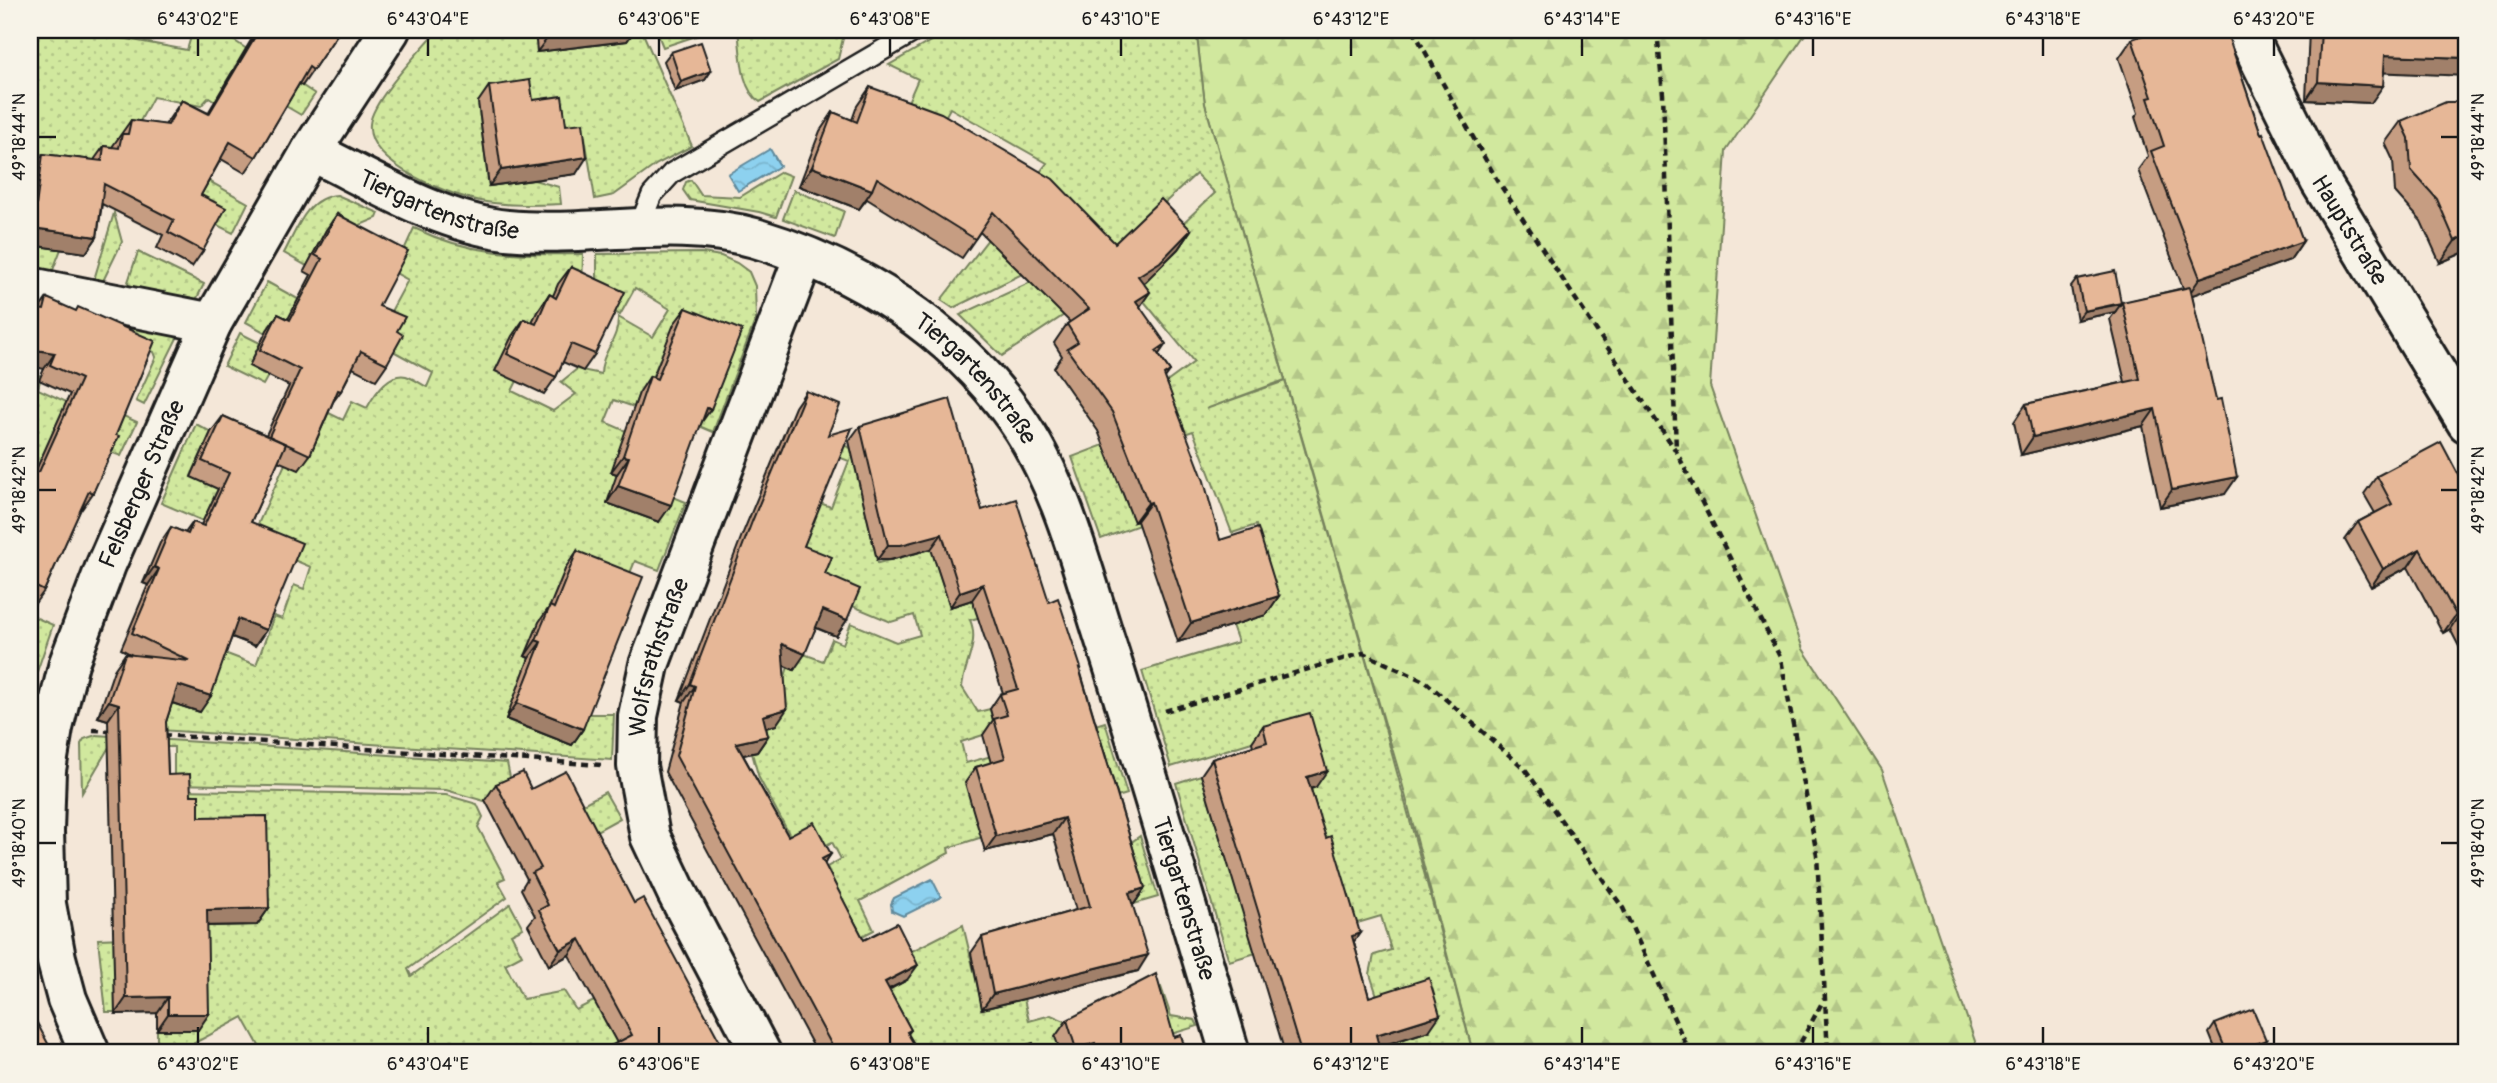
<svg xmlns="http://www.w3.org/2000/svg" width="2497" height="1083" font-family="Pangolin,sans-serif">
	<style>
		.forest { fill: url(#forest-firs); stroke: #76825d; stroke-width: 2 }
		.garden { fill: url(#garden-dots); stroke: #76825d; stroke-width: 2; fill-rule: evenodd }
		.water { fill: url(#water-waves); stroke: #60899b; stroke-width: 2 }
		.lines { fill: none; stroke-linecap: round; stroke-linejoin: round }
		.lane-casing { stroke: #1c1c1c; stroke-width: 24 }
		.street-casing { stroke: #1c1c1c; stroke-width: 44 }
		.path { stroke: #1c1c1c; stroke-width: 4.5; stroke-dasharray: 7 5; stroke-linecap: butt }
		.lane { stroke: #f7f3e8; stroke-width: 19 }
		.street { stroke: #f7f3e8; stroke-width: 38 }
		.wall { fill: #c69d82; stroke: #1c1c1c; stroke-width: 2 }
		.shaded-wall { fill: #a1806a; stroke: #1c1c1c; stroke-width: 2 }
		.building { fill: #e6b797; stroke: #1c1c1c; stroke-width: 2 }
		.ticks { fill: none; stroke: #1c1c1c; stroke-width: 2.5 }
		.labels { text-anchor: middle; stroke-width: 5; stroke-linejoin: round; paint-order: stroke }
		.street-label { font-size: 24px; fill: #1c1c1c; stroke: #f7f3e8 }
		.neatline { fill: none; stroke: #1c1c1c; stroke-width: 2.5 }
		.ticks-label { font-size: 18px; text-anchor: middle; fill: #1c1c1c }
	</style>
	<defs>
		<pattern id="forest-firs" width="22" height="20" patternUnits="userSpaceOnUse" patternTransform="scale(1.75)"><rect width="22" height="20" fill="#d1e89e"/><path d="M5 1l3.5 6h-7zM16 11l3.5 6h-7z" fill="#b3c688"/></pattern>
		<pattern id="garden-dots" width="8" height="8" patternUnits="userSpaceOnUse" patternTransform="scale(1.75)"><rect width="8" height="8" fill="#d1e89e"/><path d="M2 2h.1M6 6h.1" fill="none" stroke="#b3c688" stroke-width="1.8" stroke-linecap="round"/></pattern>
		<pattern id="water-waves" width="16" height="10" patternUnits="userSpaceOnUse" patternTransform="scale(1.75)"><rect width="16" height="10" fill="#8dd1ef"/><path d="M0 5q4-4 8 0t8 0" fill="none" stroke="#79b3cc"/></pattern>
	</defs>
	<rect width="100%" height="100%" fill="#f4e7d8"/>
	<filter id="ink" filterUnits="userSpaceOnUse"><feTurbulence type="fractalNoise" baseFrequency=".0143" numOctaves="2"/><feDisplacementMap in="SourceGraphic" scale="14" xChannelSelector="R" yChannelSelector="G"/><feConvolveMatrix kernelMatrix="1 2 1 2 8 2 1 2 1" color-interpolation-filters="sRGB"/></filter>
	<g filter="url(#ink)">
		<polygon class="forest" points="1187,30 1808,30 1726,151 1710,386 1803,649 1882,770 1979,1053 1473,1053 1401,779 1205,104 1197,37"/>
		<g class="garden">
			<polygon points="30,30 79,30 187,50 193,30 218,30 315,94 301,115 231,74 215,101 209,97 201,106 153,97 131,138 120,136 117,150 108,164 34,153 30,183"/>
			<path d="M438,30h206l-2,1 50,115 -35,18 -43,31 -19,4 -10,-62 -31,4 -76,-39 11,84 45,-6 25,7 2,17c-25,1 -50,2 -75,-2 -33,-5 -120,-37 -116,-78 2,-24 51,-74 68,-94z"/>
			<polygon points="656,30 705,30 705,33 663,47"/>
			<path d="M738,30h107l-7,29 -78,43c-20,-13 -19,-50 -22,-72z"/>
			<path d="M950,30h237l10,7 8,67 80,276 -79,29 79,-28 94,325 94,347h-102l17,-23 -18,-56 4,-19 17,-5 -10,-34 -152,45 -53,-178 25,-8 24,78 34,-10 43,-28 -50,-73 -81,25 -29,-96 96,-29 -6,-17 36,-63 -12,-37 -24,8 -39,-102 -83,29 24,61h3l2,4 -38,14 -29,-82 40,-15 44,-52 38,-28 -60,-73 -112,-15 -69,34 -12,-8 106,-137 -97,-55 -29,54 -27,-28 24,-55 -29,-14zM1196,174l19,19 -48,45 -34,-6z"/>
			<polygon points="177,169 207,180 248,203 233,233 215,224"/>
			<polygon points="781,172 791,176 776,217 759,212 690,200 683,190 686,182 691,180 701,195 740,197"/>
			<polygon points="794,190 844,211 835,238 783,219"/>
			<path d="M337,195l42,18 -2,5 -17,7 -6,7 -28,-2 -19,36 -23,-13c13,-24 22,-56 53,-58z"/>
			<polygon points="114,213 122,242 101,285 93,283"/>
			<path d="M414,228c58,28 105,27 169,26l-1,40 -65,87 -5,10 41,20 23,-17 -15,-12 16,-13 24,5c0,-22 18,-34 17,-57l35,20 17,-28 -35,-21 -15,27 -23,-14v-47l105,-1 19,3 16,7 12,9 6,14 1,32 -43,114 -14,-6 -40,-65 -14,34 -6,-2 -5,14 -20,-7 -9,22 21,9 -14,41 74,30 -27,68 -24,-9 -12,29 -80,34 -18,32 4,2 -22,62 65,25 12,-31h30l-2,46 -482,-32 36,-27 53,-50 37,14 18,-49 8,3 12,-34 10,4 7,-22 -61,-25 35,-78 21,-62 37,18 9,-19 15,7c7,-13 21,-36 39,-32 7,2 15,8 21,11l6,-14 -47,-26 -4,-19 26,-48 -14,-8z"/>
			<polygon points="30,245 61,249 51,275 30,271"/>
			<polygon points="138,252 204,284 193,306 125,291"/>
			<polygon points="267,282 356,331 266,333 246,322"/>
			<polygon points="1031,282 1064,315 1002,356 960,315"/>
			<polygon points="135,325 179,334 144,405 136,401 156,357 154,352 140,346 130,331"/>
			<polygon points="240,333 260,343 249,366 268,376 263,385 224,366"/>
			<polygon points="30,371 41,376 38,389 112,423 117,413 137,422 121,456 108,451 30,483"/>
			<polygon points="196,424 211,432 191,476 218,489 203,521 161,503"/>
			<path d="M840,444l11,4 27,115 39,-10 27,-18 -10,22 16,50 77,-25 -42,34 -15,4c10,22 -6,44 -8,67l16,25 12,-3 6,22 -35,11 5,21 33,-9 9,73 6,18 -14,2 -5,-14 -47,15 1,5 -89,48 14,29 -27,14 -1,-36 -19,-41 14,-8 -9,-17 -21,11 -17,-10 -35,-65 -7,-25 5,-2 -3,-61 24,8 10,-31 13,-14 22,8 9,-22 11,5 8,-21 45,19 24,-7 -6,-20 -23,7 -77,-32 -21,-28 24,-60 14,5 18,-46 -13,-5z"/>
			<polygon points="30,615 53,625 30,692"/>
			<polygon points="1105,722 1127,794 1104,801 1082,729"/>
			<polygon points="96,735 507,763 512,787 484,801 446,790 174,784 174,747 109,747 82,793 81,744 84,739"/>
			<polygon points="179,790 446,795 477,804 483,817 478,827 505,878 498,881 507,897 408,969 411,976 510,904 523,928 511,934 522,955 505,964 523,999 564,991 576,1010 600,998 628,1048 617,1053 263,1053 243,1017 176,1053 157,1053 157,1030 196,952 115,1012 106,1012 98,939 152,937 222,881"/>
			<polygon points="605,792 620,818 582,839 568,812"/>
			<polygon points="1140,836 1158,897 1134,904 1119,851"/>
			<polygon points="963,925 983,1009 1024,999 1029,1021 1051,1015 1086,1030 1143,989 1161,987 1171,1016 1195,1020 1198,1026 1129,1047 1071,1053 899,1053 864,1005 896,959"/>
		</g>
		<g class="water">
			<polygon points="770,149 780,166 738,191 728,174"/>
			<polygon points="932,879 941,897 903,916 892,911 891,904 894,898"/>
		</g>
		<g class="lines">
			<g class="lane-casing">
				<polyline id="lane" points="638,229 652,195 672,173 917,30"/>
			</g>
			<g class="street-casing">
				<g id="street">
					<path id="s1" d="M2245,30l75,151 147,242"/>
					<path id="s2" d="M311,151c60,29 129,72 196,79 80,8 169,-15 248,8 103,31 197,90 260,179 46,65 66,148 90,223 44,137 84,275 125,413"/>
					<polyline points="30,287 212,323"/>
					<path id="s3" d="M90,1053l-23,-54 -11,-41 -10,-54 -2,-73 2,-61 7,-42 16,-65 37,-98 106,-242 99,-172 79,-121"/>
					<path id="s4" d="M761,1053l-84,-160 -27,-57 -13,-70 1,-50 11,-51 155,-409"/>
				</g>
			</g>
			<g class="path">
				<polyline points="1413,30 1497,180 1676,451 1781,659 1817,855 1828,1053"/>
				<polyline points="1657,30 1663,94 1676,450"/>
				<polyline points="1165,711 1363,653 1426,682 1525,769 1623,908 1690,1053"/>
				<polyline points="93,730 112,731"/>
				<polyline points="163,735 601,765"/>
				<polyline points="1795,1053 1824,999"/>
			</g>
			<use href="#lane" class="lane"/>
			<use href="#street" class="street"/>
		</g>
		<g class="wall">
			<polygon points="257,30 340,30 302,86 299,84 256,157 245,173 221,159 201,195 203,251 192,267 157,248 163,235 102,204 97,237 86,253 30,245 30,183 32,169 43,154 94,160 104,146 112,147 131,120 165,125 182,100 208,113"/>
			<polygon points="535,30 635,30 627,41 537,52"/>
			<polygon points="2135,30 2226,30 2261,134 2303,241 2290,260 2192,295 2225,494 2160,507 2143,426 2021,455 2014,422 2026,404 2125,382 2110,319 2115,312 2077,320 2071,287 2077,279 2121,303 2183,288 2138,170 2148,156 2135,117 2138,113 2119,58 2132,39 2138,37"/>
			<polygon points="2309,30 2446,30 2384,73 2371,103 2306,100"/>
			<polygon points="671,52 711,71 705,80 675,91 664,61"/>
			<polygon points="489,86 533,100 566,125 576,174 489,186 478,102"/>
			<polygon points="870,87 1115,243 1191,230 1178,249 1143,283 1150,292 1140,306 1159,355 1170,371 1165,378 1220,540 1279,596 1266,615 1178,642 1137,521 1134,522 1098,431 1054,368 1062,356 1054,343 1067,324 1070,322 980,232 962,258 867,199 859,209 799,186 820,131 833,112 852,120 857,106"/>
			<polygon points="2467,102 2467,251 2440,263 2421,221 2395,192 2393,160 2385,143 2401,121"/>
			<polygon points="337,214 379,306 397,331 387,364 376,380 353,368 341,391 333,402 310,455 299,470 278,461 251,522 266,630 255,646 232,637 200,712 172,703 166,722 168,775 191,795 199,817 269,908 257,925 207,926 198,1030 157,1030 157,1013 115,1014 108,720 98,717 114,670 125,654 132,655 121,649 148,585 143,583 160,543 171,527 185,533 193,522 201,525 218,489 191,477 211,432 223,416 266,435 289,386 249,366 267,330 278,314 288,319 311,275 304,271 326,230"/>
			<polygon points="571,267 595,354 583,371 563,362 556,377 544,394 495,371 512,336 524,319 532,322 537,312 549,294 553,296 558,284"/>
			<polygon points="47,298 116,435 93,493 82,509 81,508 44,591 33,606 30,605 30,473 35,472 70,394 39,380 44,369 39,309"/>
			<polygon points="686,308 701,423 659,522 607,503 617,474 611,472 639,393 650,376 653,377 674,324"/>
			<polygon points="806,391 828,435 804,546 825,574 847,620 836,636 816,628 794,670 783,665 776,725 766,728 768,736 757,752 743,755 788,836 831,854 824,864 864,940 907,980 889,990 911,1030 908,1034 919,1053 817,1053 665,772 684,702 679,700 742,535 795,407"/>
			<polygon points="860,426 982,510 1049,602 1080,670 1145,888 1134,904 1133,904 1138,971 982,1009 971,953 982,937 1076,910 1053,834 985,851 965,783 976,767 991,763 983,735 993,720 990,709 1000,694 1003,693 972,600 950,607 931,549 890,560 877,560 849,441"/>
			<polygon points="2377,476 2467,491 2467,662 2450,629 2443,633 2408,567 2371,587 2345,540 2358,522 2375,513 2364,494"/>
			<polygon points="577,551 583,729 572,745 506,719 529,658 525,656 539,622 550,606 566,567"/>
			<polygon points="1263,726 1316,787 1311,789 1369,997 1429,1031 1379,1047 1381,1053 1285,1053 1201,775 1212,759 1253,746 1252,742"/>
			<polygon points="496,784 531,789 634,903 726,1053 617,1043 569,955 549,966 528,925 535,916 521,889 527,879 485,800"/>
			<polygon points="1067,1020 1174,1037 1186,1053 1061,1053 1055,1037"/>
			<polygon points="2215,1024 2259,1049 2249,1053 2217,1053 2209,1033"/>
		</g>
		<g class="shaded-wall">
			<polygon points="600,30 635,30 627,41 537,52 549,36"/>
			<polygon points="2385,55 2467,58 2467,76 2373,72"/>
			<polygon points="711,71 705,80 675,91 681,82"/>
			<polygon points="2318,82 2383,86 2371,103 2306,100"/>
			<polygon points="587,157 576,174 489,186 501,170"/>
			<polygon points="812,167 872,190 859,209 799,186"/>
			<polygon points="33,228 97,237 86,253 30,245 30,233"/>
			<polygon points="1191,230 1178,249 1146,281 1125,295 1138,276"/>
			<polygon points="2467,235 2467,251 2440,263 2455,241"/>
			<polygon points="2303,241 2290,260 2187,297 2200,278"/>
			<polygon points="1150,292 1137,311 1136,301"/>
			<polygon points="2121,304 2115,312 2077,320 2084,311"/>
			<polygon points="1166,344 1153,363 1156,351"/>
			<polygon points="30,349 55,353 44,369 30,366"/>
			<polygon points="707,408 711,409 699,426"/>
			<polygon points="2155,409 2143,426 2021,455 2033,437"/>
			<polygon points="623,456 629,457 617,474 611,472"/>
			<polygon points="2237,477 2225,494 2160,507 2172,490"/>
			<polygon points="618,486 671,505 659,522 607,503"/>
			<polygon points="1151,502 1137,521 1134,522 1148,503"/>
			<polygon points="942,534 931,549 890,560 877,560 888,545"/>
			<polygon points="2420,549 2408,567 2371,587 2383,569"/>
			<polygon points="154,567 159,569 148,585 143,583"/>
			<polygon points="983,584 972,600 950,607 960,592"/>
			<polygon points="1279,596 1266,615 1178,642 1191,623"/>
			<polygon points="823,610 847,620 836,636 812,626"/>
			<polygon points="2462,611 2450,629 2443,633 2456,615"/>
			<polygon points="238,619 266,630 255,646 227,635"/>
			<polygon points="536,640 541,642 529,658 525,656"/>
			<polygon points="782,644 805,654 794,670 771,660"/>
			<polygon points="690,684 695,686 684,702 679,700"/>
			<polygon points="178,685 211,696 200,712 166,701"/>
			<polygon points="109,701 119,704 108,720 98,717"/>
			<polygon points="517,703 583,729 572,745 506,719"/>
			<polygon points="787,709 776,725 752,731 763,716"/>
			<polygon points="768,736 757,752 725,759 736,743"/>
			<polygon points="1327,771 1316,787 1296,793 1307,777"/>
			<polygon points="1064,818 1053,834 985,851 996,836"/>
			<polygon points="831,854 820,870 822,859"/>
			<polygon points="1145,888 1134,904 1118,908 1129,893"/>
			<polygon points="269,908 257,925 196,926 207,910"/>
			<polygon points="1360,933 1349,949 1352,936"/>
			<polygon points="580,939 569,955 549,966 560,950"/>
			<polygon points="1148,955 1138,971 982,1009 993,994"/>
			<polygon points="918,965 907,980 873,997 885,982"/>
			<polygon points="168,997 157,1013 115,1014 126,998"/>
			<polygon points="168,1014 209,1014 198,1030 157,1030"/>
			<polygon points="1440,1015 1429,1031 1365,1051 1376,1035"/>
			<polygon points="2266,1040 2259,1049 2249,1053 2233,1053"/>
			<polygon points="1095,1043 1088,1053 1073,1053 1076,1049"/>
		</g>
		<g class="building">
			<polygon points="259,30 340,30 313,70 309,67 256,157 230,142 201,195 226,208 203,251 168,232 174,220 104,184 97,237 33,228 43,154 102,161 104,146 119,148 122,134 128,134 131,120 168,125 182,100 209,114"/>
			<polygon points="548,30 600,30 549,36"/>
			<polygon points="2155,30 2226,30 2261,134 2263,133 2303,241 2200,278 2151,151 2164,146 2148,98 2152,97 2132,39 2155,31"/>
			<polygon points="2321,30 2446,30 2467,31 2467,58 2385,55 2383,86 2318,82"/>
			<polygon points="701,42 711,71 681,82 671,52"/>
			<polygon points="530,80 533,100 562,96 566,125 583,123 587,157 501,170 489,86"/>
			<polygon points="870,87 941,113 1053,179 1115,243 1161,199 1191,230 1160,262 1138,276 1150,292 1136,301 1166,344 1156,351 1170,371 1164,375 1204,481 1220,540 1258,528 1279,596 1191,623 1151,502 1148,503 1112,412 1067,349 1078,342 1067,324 1089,309 993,212 975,239 877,178 872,190 812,167 833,112 857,122"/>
			<polygon points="2446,102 2467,102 2467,235 2455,241 2437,199 2411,170 2409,138 2401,121"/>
			<polygon points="337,214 408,251 379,306 405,317 397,331 403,335 387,364 361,351 341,391 338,390 310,455 269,436 300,370 260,350 278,314 290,320 322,259 315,255"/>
			<polygon points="571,267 625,292 595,354 571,344 556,377 507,354 524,319 536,324 549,294 556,298"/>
			<polygon points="2115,271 2121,303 2084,311 2077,279"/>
			<polygon points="2190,287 2216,400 2221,399 2237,477 2172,490 2155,409 2033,437 2026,404 2140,379 2122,302"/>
			<polygon points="47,298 76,311 78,307 155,341 116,435 119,436 93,493 89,491 44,591 30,584 30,473 39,472 81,379 50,365 55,353 30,349 30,308 44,310"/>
			<polygon points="686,308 742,330 711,409 707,408 671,505 618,486 629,457 623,456 650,376 657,379"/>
			<polygon points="806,391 840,405 828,435 852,428 804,546 832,557 825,574 860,589 847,620 823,610 805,654 782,644 787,709 763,716 768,736 736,743 788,836 814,822 831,854 822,859 864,940 897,923 918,965 885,982 911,1030 907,1032 919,1053 836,1053 676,756 695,686 690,684 753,519"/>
			<polygon points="950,399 982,510 1016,499 1049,602 1058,598 1081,668 1079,668 1145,888 1129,893 1148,955 993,994 982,937 1090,906 1064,818 996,836 976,767 1005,758 994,719 1007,715 1000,694 1018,689 983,584 960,592 942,534 901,545 888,545 860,426"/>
			<polygon points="223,416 286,444 251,522 302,543 266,630 238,619 211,696 178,685 166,722 168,775 190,774 191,795 199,795 199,817 267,816 269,908 207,910 209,1014 168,1014 168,997 126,998 119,704 109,701 125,654 190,661 132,633 159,569 154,567 171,527 188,534 193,522 204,526 229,473 202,461"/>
			<polygon points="2441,442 2467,491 2467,621 2462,611 2456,615 2420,549 2383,569 2358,522 2392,504 2377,476"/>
			<polygon points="577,551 643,577 583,729 517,703 541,642 536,640 542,625 550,606 554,608"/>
			<polygon points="1310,713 1327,771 1307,777 1326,838 1331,836 1360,933 1352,936 1369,997 1429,978 1440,1015 1376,1035 1381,1053 1301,1053 1212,759 1267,742 1263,726"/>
			<polygon points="566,771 634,903 643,898 726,1053 597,1053 632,1035 580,939 560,950 539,910 548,905 532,873 541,868 496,784 523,772 531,789"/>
			<polygon points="1156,974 1174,1037 1181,1035 1186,1053 1098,1053 1095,1043 1076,1049 1067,1020"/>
			<polygon points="2253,1009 2266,1040 2233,1053 2227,1053 2215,1024"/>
			<polygon points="36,1021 53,1053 30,1053 30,1025"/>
			<polygon points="1033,1043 1036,1053 1003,1053 1010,1050"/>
			<polygon points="227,1050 229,1053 220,1053"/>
		</g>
	</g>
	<path class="ticks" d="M198,38v18M428,38v18M659,38v18M890,38v18M1121,38v18M1351,38v18M1582,38v18M1813,38v18M2043,38v18M2274,38v18M38,137h18M2441,137h17M38,490h18M2441,490h17M38,843h18M2441,843h17M198,1027v17M428,1027v17M659,1027v17M890,1027v17M1121,1027v17M1351,1027v17M1582,1027v17M1813,1027v17M2043,1027v17M2274,1027v17"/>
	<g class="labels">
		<g class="street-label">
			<text dy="8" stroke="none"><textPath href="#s2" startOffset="140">Tiergartenstraße</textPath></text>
			<text dy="8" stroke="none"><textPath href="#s1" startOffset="226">Hauptstraße</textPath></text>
			<text dy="8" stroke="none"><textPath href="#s2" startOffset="728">Tiergartenstraße</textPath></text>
			<text dy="8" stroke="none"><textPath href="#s3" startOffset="593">Felsberger Straße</textPath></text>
			<text dy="8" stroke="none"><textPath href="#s4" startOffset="427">Wolfsrathstraße</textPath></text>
			<text dy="8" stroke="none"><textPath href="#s2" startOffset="1295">Tiergartenstraße</textPath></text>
		</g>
	</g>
	<rect width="2497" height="1083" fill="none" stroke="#f7f3e8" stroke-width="77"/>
	<rect x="38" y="38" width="2420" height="1006" class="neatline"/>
	<g class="ticks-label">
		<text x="198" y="25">6°43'02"E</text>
		<text x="428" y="25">6°43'04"E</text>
		<text x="659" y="25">6°43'06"E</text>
		<text x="890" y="25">6°43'08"E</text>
		<text x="1121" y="25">6°43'10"E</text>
		<text x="1351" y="25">6°43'12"E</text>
		<text x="1582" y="25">6°43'14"E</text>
		<text x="1813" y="25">6°43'16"E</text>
		<text x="2043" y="25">6°43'18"E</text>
		<text x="2274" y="25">6°43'20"E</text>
		<text transform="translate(19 137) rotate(-90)" y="6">49°18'44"N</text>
		<text transform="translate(2478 137) rotate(-90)" y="6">49°18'44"N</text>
		<text transform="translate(19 490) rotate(-90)" y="6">49°18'42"N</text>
		<text transform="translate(2478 490) rotate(-90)" y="6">49°18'42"N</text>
		<text transform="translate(19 843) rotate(-90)" y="6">49°18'40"N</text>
		<text transform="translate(2478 843) rotate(-90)" y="6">49°18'40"N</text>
		<text x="198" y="1070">6°43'02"E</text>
		<text x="428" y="1070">6°43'04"E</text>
		<text x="659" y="1070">6°43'06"E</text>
		<text x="890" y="1070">6°43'08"E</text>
		<text x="1121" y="1070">6°43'10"E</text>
		<text x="1351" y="1070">6°43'12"E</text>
		<text x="1582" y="1070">6°43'14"E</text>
		<text x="1813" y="1070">6°43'16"E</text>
		<text x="2043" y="1070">6°43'18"E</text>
		<text x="2274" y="1070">6°43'20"E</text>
	</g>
</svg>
